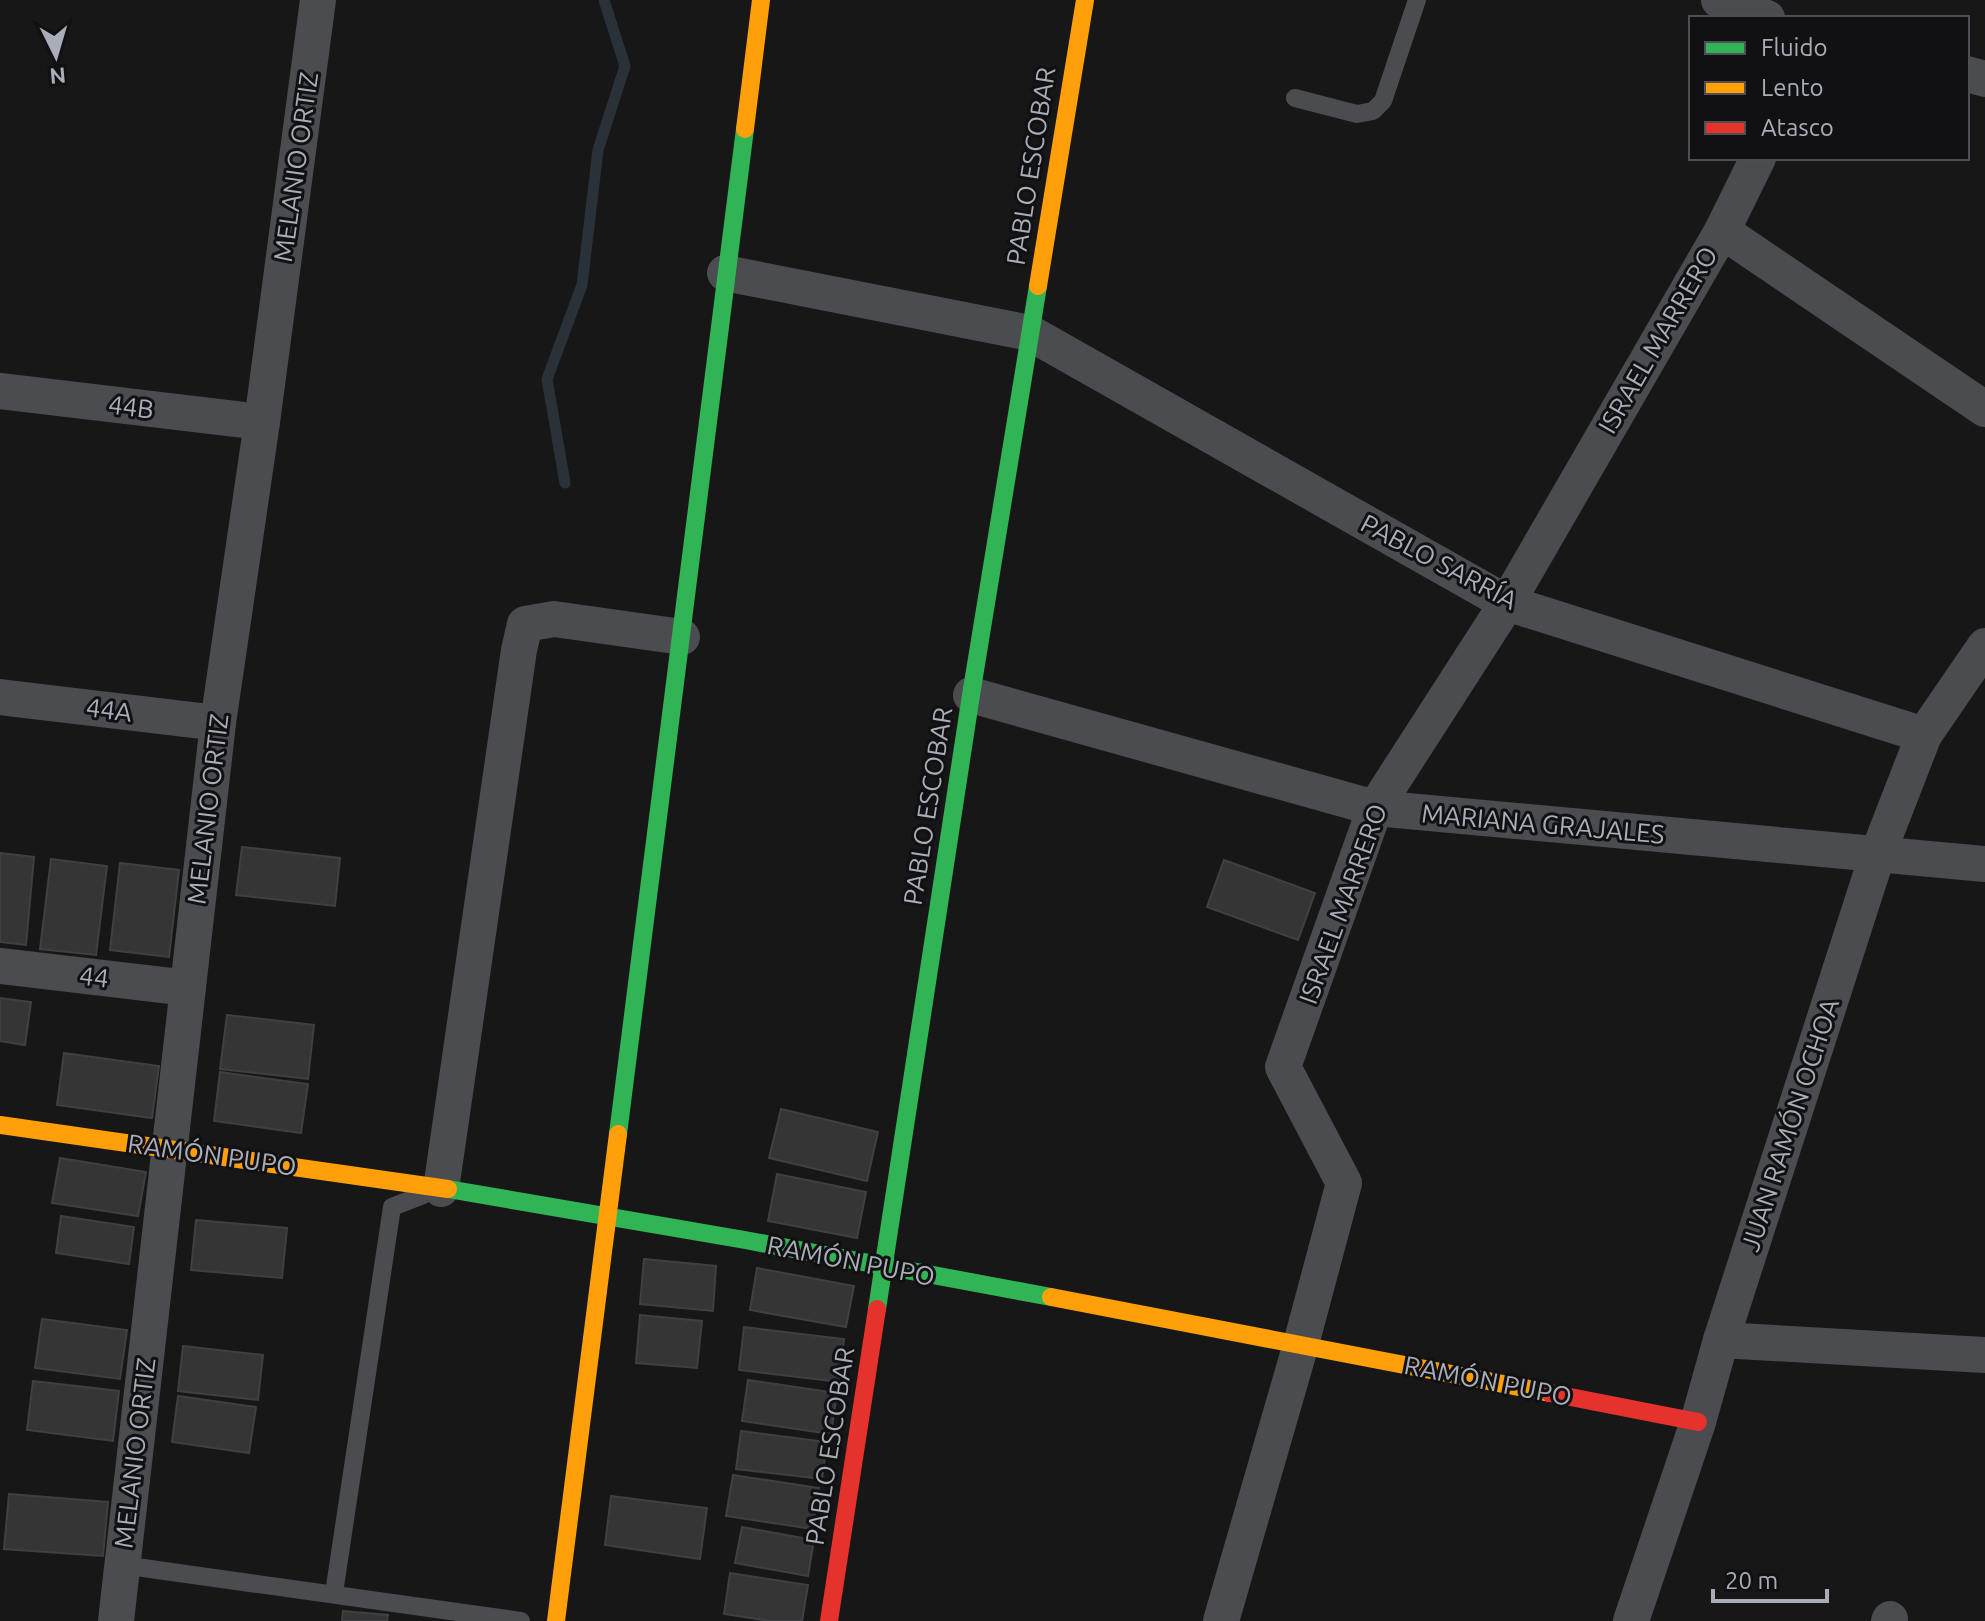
<svg xmlns="http://www.w3.org/2000/svg" width="1985" height="1621" font-family="Ubuntu,sans-serif">
	<style>
		.lines { fill: none; stroke-linecap: round; stroke-linejoin: round }
		.stream { stroke: #2a3239; stroke-width: 11 }
		.building { fill: #353536; stroke: #3f4043; stroke-width: 2 }
		.lane { stroke: #4b4c50; stroke-width: 18 }
		.street { stroke: #4b4c50; stroke-width: 36 }
		.fast { stroke: #30b455; stroke-width: 18 }
		.slow { stroke: #ff9f0a; stroke-width: 18 }
		.jam { stroke: #e5322d; stroke-width: 18 }
		.labels { text-anchor: middle; stroke-width: 6; stroke-linejoin: round; paint-order: stroke }
		.street-label { font-size: 26px; fill: #a8adb8; stroke: #111113 }
	</style>
	<rect width="100%" height="100%" fill="#171717"/>
	<g class="lines">
		<polyline class="stream" points="565,483 547,379 582,285 598,150 625,66 604,0"/>
	</g>
	<g class="building">
		<polygon points="242,847 340,858 335,906 236,895"/>
		<polygon points="0,853 34,857 26,945 0,942"/>
		<polygon points="51,859 107,866 96,955 40,949"/>
		<polygon points="1224,860 1315,893 1298,940 1207,907"/>
		<polygon points="120,863 179,870 169,957 110,950"/>
		<polygon points="0,998 31,1002 25,1045 0,1041"/>
		<polygon points="227,1015 314,1025 308,1079 220,1069"/>
		<polygon points="64,1053 159,1066 152,1118 57,1105"/>
		<polygon points="220,1072 308,1084 301,1133 214,1121"/>
		<polygon points="781,1109 878,1132 867,1181 769,1158"/>
		<polygon points="60,1158 146,1172 138,1216 52,1203"/>
		<polygon points="777,1174 866,1192 857,1238 768,1221"/>
		<polygon points="61,1216 134,1227 129,1264 56,1253"/>
		<polygon points="196,1220 287,1228 282,1278 191,1270"/>
		<polygon points="644,1259 716,1266 713,1311 640,1304"/>
		<polygon points="757,1268 854,1286 846,1327 750,1310"/>
		<polygon points="640,1315 702,1321 697,1368 636,1363"/>
		<polygon points="42,1319 127,1330 120,1379 35,1368"/>
		<polygon points="744,1327 844,1339 839,1382 739,1370"/>
		<polygon points="183,1346 263,1355 258,1400 178,1391"/>
		<polygon points="748,1380 837,1393 831,1434 742,1421"/>
		<polygon points="33,1381 119,1391 113,1441 27,1430"/>
		<polygon points="178,1396 256,1407 249,1453 172,1442"/>
		<polygon points="741,1431 827,1442 822,1479 736,1469"/>
		<polygon points="733,1475 819,1488 813,1529 726,1516"/>
		<polygon points="9,1494 108,1502 103,1556 4,1549"/>
		<polygon points="611,1496 707,1508 700,1559 605,1545"/>
		<polygon points="742,1527 814,1540 808,1576 735,1563"/>
		<polygon points="730,1573 808,1585 802,1621 770,1621 724,1614"/>
		<polygon points="343,1611 388,1615 387,1621 342,1621"/>
	</g>
	<g class="lines">
		<g class="lane">
			<polyline points="1295,98 1357,114 1373,111 1383,101 1417,0"/>
			<polyline points="122,1565 521,1621"/>
			<polyline points="334,1593 392,1207 423,1195"/>
		</g>
		<g class="street">
			<polyline points="1719,0 1767,18"/>
			<polyline points="1967,74 1985,79"/>
			<polyline points="1722,231 1985,409"/>
			<polyline points="725,273 1030,333 1507,603 1924,735"/>
			<polyline points="0,391 262,422"/>
			<polyline points="971,695 1375,808 1985,864"/>
			<polyline points="0,697 218,723"/>
			<polyline points="0,966 188,988"/>
			<polyline points="441,1189 519,650 525,624 554,619 682,637"/>
			<polyline points="1721,1340 1985,1355"/>
			<polyline points="116,1621 218,723 262,422 318,0"/>
			<polyline points="1221,1621 1301,1344 1344,1183 1283,1067 1375,808 1507,603 1722,231 1758,158"/>
			<polyline points="1631,1621 1698,1422 1721,1340 1877,856 1924,735 1985,646"/>
			<polyline points="1889,1621 1890,1619"/>
		</g>
		<g class="fast">
			<polyline points="618,1134 745,129"/>
			<polyline points="448,1189 745,1240 1051,1297"/>
			<polyline points="877,1309 971,695 1038,286"/>
		</g>
		<g class="slow">
			<polyline points="745,129 761,0"/>
			<polyline points="1038,286 1085,0"/>
			<polyline points="0,1125 448,1189"/>
			<polyline points="1051,1297 1550,1393"/>
			<polyline points="556,1621 618,1134"/>
		</g>
		<g class="jam">
			<polyline points="1550,1393 1698,1422"/>
			<polyline points="829,1621 877,1309"/>
		</g>
	</g>
	<g class="labels">
		<g class="street-label">
			<text transform="translate(1031 166) rotate(-81)" y="9">PABLO ESCOBAR</text>
			<text transform="translate(296 167) rotate(-82)" y="9">MELANIO ORTIZ</text>
			<text transform="translate(1658 340) rotate(-60)" y="9">ISRAEL MARRERO</text>
			<text transform="translate(131 407) rotate(7)" y="9">44B</text>
			<text transform="translate(1439 562) rotate(28)" y="9">PABLO SARRÍA</text>
			<text transform="translate(109 710) rotate(7)" y="9">44A</text>
			<text transform="translate(928 806) rotate(-81)" y="9">PABLO ESCOBAR</text>
			<text transform="translate(208 809) rotate(-83)" y="9">MELANIO ORTIZ</text>
			<text transform="translate(1543 824) rotate(5)" y="9">MARIANA GRAJALES</text>
			<text transform="translate(1343 904) rotate(-70)" y="9">ISRAEL MARRERO</text>
			<text transform="translate(94 977) rotate(7)" y="9">44</text>
			<text transform="translate(1790 1125) rotate(-72)" y="9">JUAN RAMÓN OCHOA</text>
			<text transform="translate(212 1155) rotate(8)" y="9">RAMÓN PUPO</text>
			<text transform="translate(851 1261) rotate(11)" y="9">RAMÓN PUPO</text>
			<text transform="translate(1488 1381) rotate(11)" y="9">RAMÓN PUPO</text>
			<text transform="translate(830 1446) rotate(-81)" y="9">PABLO ESCOBAR</text>
			<text transform="translate(135 1453) rotate(-83)" y="9">MELANIO ORTIZ</text>
		</g>
	</g>
	<rect x="1689" y="16" width="280" height="144" fill="#111113" stroke="#4d4f55" stroke-width="2"/>
	<rect x="1705" y="42" width="40" height="12" fill="#30b455" stroke="#4d4f55" stroke-width="2"/>
	<text x="1761" y="56" font-size="24" fill="#a8adb8">Fluido</text>
	<rect x="1705" y="82" width="40" height="12" fill="#ff9f0a" stroke="#4d4f55" stroke-width="2"/>
	<text x="1761" y="96" font-size="24" fill="#a8adb8">Lento</text>
	<rect x="1705" y="122" width="40" height="12" fill="#e5322d" stroke="#4d4f55" stroke-width="2"/>
	<text x="1761" y="136" font-size="24" fill="#a8adb8">Atasco</text>
	<g transform="translate(56 56) rotate(175)" stroke="#111113" stroke-width="6" paint-order="stroke">
	<path d="M0-6L14 30L0 20L-14 30Z" fill="#a8adb8"/>
	<text y="-12" font-size="22" font-weight="bold" text-anchor="middle" fill="#a8adb8">N</text>
	</g>
	<path d="M1713 1589v12h114v-12" fill="none" stroke="#a8adb8" stroke-width="4"/>
	<text x="1725" y="1589" font-size="24" fill="#a8adb8" stroke="#111113" stroke-width="6" paint-order="stroke">20 m</text>
</svg>
